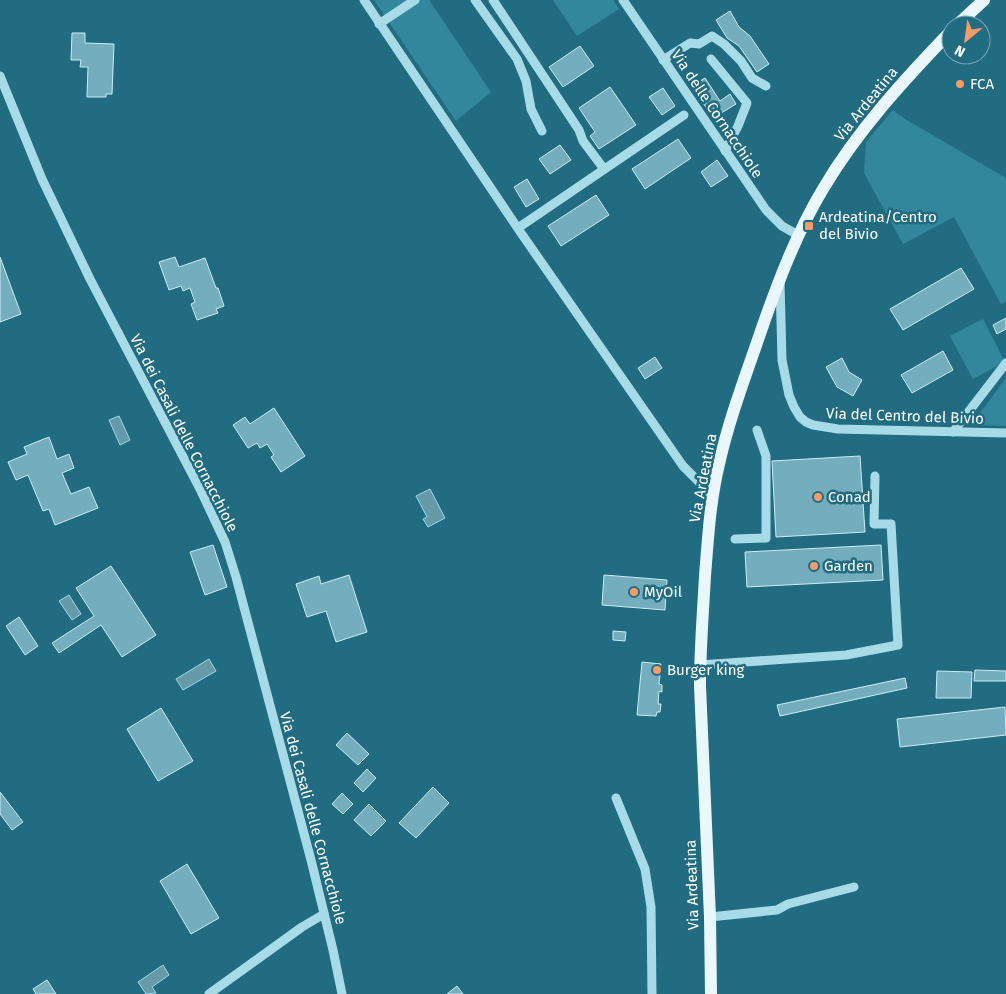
<svg xmlns="http://www.w3.org/2000/svg" width="1006" height="994" font-family="'Fira Sans',sans-serif">
	<style>
		.green { fill: #32879d }
		.water { fill: #669aa8; stroke: #9cdae9 }
		.building { fill: #74adbd; stroke: #ccedf6 }
		.lines { fill: none; stroke-linecap: round; stroke-linejoin: round }
		.minor { stroke: #a8dbe8; stroke-width: 9 }
		.major { stroke: #eaf8fd; stroke-width: 12 }
		.poi-dot { fill: #f49c6a; stroke: #226c81; stroke-width: 2 }
		.labels { text-anchor: middle; stroke-width: 5; stroke-linejoin: round; paint-order: stroke }
		.poi-label { font-size: 15px; fill: #fff; stroke: #226c81; text-anchor: start }
		.street-label { font-size: 15px; fill: #fff; stroke: #226c81 }
	</style>
	<rect width="100%" height="100%" fill="#226c81"/>
	<g class="green">
		<polygon points="374,0 429,0 491,92 456,121"/>
		<polygon points="553,0 613,0 619,9 577,36"/>
		<polygon points="893,110 905,119 1006,178 1006,302 1001,304 954,217 903,244 864,173 866,142"/>
		<polygon points="983,319 1005,362 973,379 950,336"/>
		<polygon points="1006,378 1006,426 971,425"/>
	</g>
	<g class="water">
		<polygon points="119,416 130,440 120,445 109,420"/>
		<polygon points="430,489 445,518 428,527 423,519 427,517 416,496"/>
		<polygon points="69,595 81,614 72,620 59,601"/>
		<polygon points="209,659 216,671 183,690 176,679"/>
		<polygon points="163,965 169,975 152,987 156,993 146,994 138,982"/>
	</g>
	<g class="building">
		<polygon points="730,11 739,27 750,36 769,64 757,72 739,46 727,38 716,20"/>
		<polygon points="72,33 85,33 85,43 114,44 112,94 106,94 106,97 87,97 88,67 80,67 81,60 71,60"/>
		<polygon points="580,46 594,66 563,87 549,67"/>
		<polygon points="705,78 720,101 730,94 736,104 713,118 692,86"/>
		<polygon points="610,87 636,125 599,149 590,136 595,132 579,108"/>
		<polygon points="663,88 675,106 662,115 649,97"/>
		<polygon points="678,139 691,158 645,189 632,169"/>
		<polygon points="560,145 571,160 550,174 539,159"/>
		<polygon points="717,160 728,176 711,187 701,172"/>
		<polygon points="527,179 539,199 526,207 514,187"/>
		<polygon points="596,195 609,215 561,246 548,226"/>
		<polygon points="0,257 21,314 0,322"/>
		<polygon points="175,257 179,267 205,258 216,288 218,288 224,306 216,309 218,313 197,320 191,304 195,302 190,288 183,291 181,286 169,290 159,262"/>
		<polygon points="961,268 974,289 903,330 890,309"/>
		<polygon points="1006,318 1006,329 997,334 993,325"/>
		<polygon points="943,351 953,370 912,393 901,375"/>
		<polygon points="655,357 662,368 645,379 638,368"/>
		<polygon points="842,358 849,372 862,380 853,396 837,387 826,367"/>
		<polygon points="274,408 305,456 281,472 271,457 274,455 267,444 260,448 257,443 248,448 233,425 245,417 250,424"/>
		<polygon points="49,437 57,459 69,454 74,468 62,473 71,494 89,487 98,508 55,525 49,509 43,511 28,475 16,480 8,462 27,454 24,447"/>
		<polygon points="860,456 865,532 776,537 772,461"/>
		<polygon points="213,545 227,587 205,595 190,552"/>
		<polygon points="881,545 883,580 747,587 745,552"/>
		<polygon points="111,566 156,635 122,657 101,625 59,653 52,643 94,616 76,588"/>
		<polygon points="349,575 367,632 336,642 326,611 307,617 296,584 319,576 321,584"/>
		<polygon points="604,575 667,580 665,610 602,605"/>
		<polygon points="19,617 38,646 25,655 6,626"/>
		<polygon points="613,631 626,632 625,641 613,640"/>
		<polygon points="642,662 661,664 659,684 662,685 662,692 659,691 658,704 661,704 660,712 657,712 656,716 637,715"/>
		<polygon points="975,670 1006,671 1006,681 974,681"/>
		<polygon points="937,671 972,672 971,698 936,698"/>
		<polygon points="905,678 907,688 780,716 777,705"/>
		<polygon points="1005,707 1006,735 900,747 897,719"/>
		<polygon points="161,708 193,761 158,781 127,729"/>
		<polygon points="347,733 369,754 358,765 336,745"/>
		<polygon points="367,769 376,778 363,792 354,783"/>
		<polygon points="433,787 449,803 416,838 399,823"/>
		<polygon points="0,792 23,822 12,830 0,814"/>
		<polygon points="342,793 353,804 343,814 332,804"/>
		<polygon points="369,804 386,821 371,836 354,820"/>
		<polygon points="187,864 219,918 191,934 160,881"/>
		<polygon points="47,980 56,994 36,994 33,989"/>
		<polygon points="457,986 463,994 447,994"/>
	</g>
	<g class="lines">
		<g class="minor">
			<polyline points="364,0 521,233 683,466 713,496"/>
			<polyline points="475,0 517,59 526,81 531,109 542,131"/>
			<polyline points="493,0 579,130 583,141 604,169"/>
			<polyline points="623,0 766,210 782,226 798,235"/>
			<polyline points="379,24 415,0"/>
			<polyline points="711,59 747,103 738,126 725,151"/>
			<polyline points="663,60 690,43 699,44 712,36 724,44 741,61 752,78 766,86"/>
			<polyline points="0,76 42,179 90,279 201,491 225,542 236,577 311,860 333,950 342,994"/>
			<polyline points="518,228 684,115"/>
			<polyline points="780,282 782,360 789,395 794,407 800,417 806,422 813,425 838,429 1006,433"/>
			<polyline points="953,432 1006,363"/>
			<polyline points="735,539 766,538 766,456 757,430"/>
			<polyline points="700,665 846,655 898,645 891,524 874,524 875,476"/>
			<polyline points="616,798 645,869 651,907 652,994"/>
			<polyline points="710,917 777,910 788,904 854,887"/>
			<polyline points="209,994 302,927 324,914"/>
		</g>
		<g class="major">
			<polyline points="957,25 984,0"/>
			<path d="M711,994l-1,-77 -10,-231c0,-37 3,-73 5,-110 3,-37 5,-75 14,-112 10,-45 27,-89 42,-133 17,-49 35,-97 62,-142 34,-58 81,-109 128,-158"/>
		</g>
	</g>
	<g class="poi-dot">
		<circle cx="960" cy="84" r="5"/>
		<rect x="804" y="221" width="10" height="10" rx="2.5"/>
		<circle cx="818" cy="497" r="5"/>
		<circle cx="814" cy="566" r="5"/>
		<circle cx="634" cy="592" r="5"/>
		<circle cx="657" cy="670" r="5"/>
	</g>
	<g class="labels">
		<g class="poi-label">
			<text x="970" y="89">FCA</text>
			<text x="819" y="222">Ardeatina/Centro<tspan x="819" dy="17">del Bivio</tspan></text>
			<text x="828" y="502">Conad</text>
			<text x="824" y="571">Garden</text>
			<text x="644" y="597">MyOil</text>
			<text x="667" y="675">Burger king</text>
		</g>
		<g class="street-label">
			<text transform="translate(866 104) rotate(-51)" y="5">Via Ardeatina</text>
			<text transform="translate(717 114) rotate(56)" y="5">Via delle Cornacchiole</text>
			<text transform="translate(905 416) rotate(2)" y="5">Via del Centro del Bivio</text>
			<text transform="translate(184 433) rotate(63)" y="5">Via dei Casali delle Cornacchiole</text>
			<text transform="translate(703 478) rotate(-79)" y="5">Via Ardeatina</text>
			<text transform="translate(313 818) rotate(75)" y="5">Via dei Casali delle Cornacchiole</text>
			<text transform="translate(692 885) rotate(-92)" y="5">Via Ardeatina</text>
		</g>
	</g>
	<g transform="translate(966 40) rotate(209)"><circle r="24" fill="#226c81" stroke="#7aa7b3"/>
	<path d="M0-4L9 19L0 12L-9 19Z" fill="#f49c6a"/>
	<text y="-8" font-size="14" font-weight="bold" text-anchor="middle" fill="#ffffff">N</text>
	</g>
</svg>
